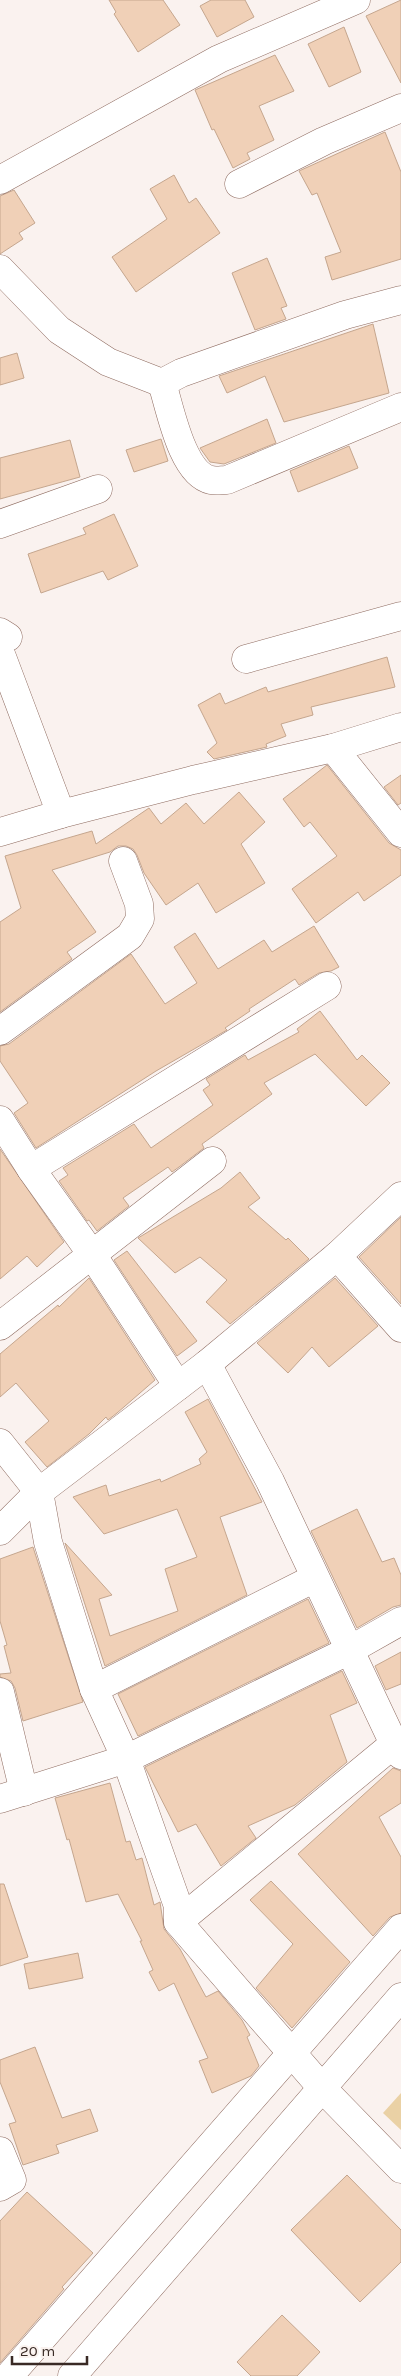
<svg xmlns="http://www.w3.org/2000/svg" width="401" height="2376" font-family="Karla,sans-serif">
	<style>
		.green { fill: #ead1a5 }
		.building { fill: #f0d0b7; stroke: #c5a68e }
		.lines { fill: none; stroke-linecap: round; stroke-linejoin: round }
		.street-casing { stroke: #8f6c61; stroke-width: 29 }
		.primary-casing { stroke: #8f6c61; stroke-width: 29 }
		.street { stroke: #fff; stroke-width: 28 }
		.primary { stroke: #fff; stroke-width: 28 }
	</style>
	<rect width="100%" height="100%" fill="#faf2ef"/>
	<polygon class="green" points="401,2093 401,2130 383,2113"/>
	<g class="building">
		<polygon points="109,0 163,0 180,25 138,52 114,14 116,12"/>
		<polygon points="211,0 245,0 254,17 217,37 200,6"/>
		<polygon points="401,0 401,83 366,16"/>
		<polygon points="344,27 361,72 329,87 308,44"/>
		<polygon points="275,55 294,91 259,106 274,140 247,153 250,159 233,168 214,129 212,130 195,90"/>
		<polygon points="385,132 401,172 401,259 332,280 325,257 341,252 317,193 312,195 299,171"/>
		<polygon points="174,175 189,203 196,198 220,233 136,292 112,257 167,219 150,189"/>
		<polygon points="14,190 35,223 19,233 23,239 0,254 0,196"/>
		<polygon points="267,258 287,306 281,308 286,319 255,330 232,273"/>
		<polygon points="373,324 389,393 284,422 265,376 227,393 219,376"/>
		<polygon points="17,353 24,378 0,385 0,358"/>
		<polygon points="267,419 276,443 224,464 210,462 200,448"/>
		<polygon points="161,439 168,461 134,472 126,450"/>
		<polygon points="70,440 80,477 0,499 0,458"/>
		<polygon points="349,446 358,468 298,492 290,471"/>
		<polygon points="114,514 138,566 108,580 103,571 41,593 28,554 86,534 83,528"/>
		<polygon points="387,657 395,687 311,707 313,715 281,724 286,736 266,744 267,747 214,759 207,752 217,743 198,705 220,693 225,704 266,687 268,692"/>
		<polygon points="327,765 389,843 401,850 401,875 364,901 358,892 316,923 292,889 337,856 310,822 304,827 283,799"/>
		<polygon points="401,775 401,803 398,805 384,787"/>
		<polygon points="239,792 265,822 241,844 265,883 216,913 198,883 166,905 144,873 137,855 133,849 126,846 118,846 110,852 52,870 96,932 67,952 72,959 0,1012 0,922 21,908 5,856 92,831 96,844 149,808 161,824 186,803 204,824"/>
		<polygon points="314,926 339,967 331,971 319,973 299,985 295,979 249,1009 250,1011 225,1028 227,1030 156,1071 36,1148 14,1113 28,1103 0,1061 0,1046 9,1044 131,954 165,1004 197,983 174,947 195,933 218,969 264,940 272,952"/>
		<polygon points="320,1011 357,1060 362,1055 390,1083 366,1106 315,1054 264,1083 272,1094 202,1144 204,1148 179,1167 172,1172 168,1167 123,1198 129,1206 97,1231 89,1220 87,1221 59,1181 68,1175 63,1168 134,1124 151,1148 213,1105 203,1090 210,1085 206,1079 245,1055 248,1060 299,1032 297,1029"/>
		<polygon points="0,1149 64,1242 37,1267 27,1256 0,1279"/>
		<polygon points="240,1172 260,1198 248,1207 286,1240 288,1238 309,1259 230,1324 206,1302 227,1280 200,1257 175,1273 138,1238 221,1188"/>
		<polygon points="401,1217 401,1304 359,1257"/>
		<polygon points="127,1251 197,1341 177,1356 114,1260"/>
		<polygon points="89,1278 155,1380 117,1413 108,1420 106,1417 89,1434 47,1467 25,1442 49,1421 16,1383 0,1397 0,1354 58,1305 59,1307"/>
		<polygon points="335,1278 378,1326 329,1367 312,1347 288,1373 257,1343"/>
		<polygon points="208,1399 262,1502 220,1517 247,1595 105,1666 65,1543 112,1595 99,1599 110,1636 178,1611 165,1569 197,1557 177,1509 104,1534 73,1497 106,1485 109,1496 160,1479 161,1482 201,1464 199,1459 207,1452 185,1412"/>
		<polygon points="357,1509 382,1562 394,1558 401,1575 401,1605 393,1607 357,1628 311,1531"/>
		<polygon points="33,1547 83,1702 23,1721 15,1688 11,1681 0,1677 0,1674 11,1673 4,1646 7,1645 0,1621 0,1559"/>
		<polygon points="308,1599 329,1643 138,1736 118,1694"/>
		<polygon points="401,1652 401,1684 386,1690 375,1666"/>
		<polygon points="342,1671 357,1703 330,1715 347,1762 295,1805 248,1826 256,1838 221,1866 196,1824 178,1832 145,1767"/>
		<polygon points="393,1768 401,1771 401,1803 379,1817 401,1857 401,1913 390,1917 373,1936 298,1854"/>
		<polygon points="110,1783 126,1842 130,1841 136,1860 142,1858 154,1905 160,1902 164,1929 180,1949 206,1997 218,1991 242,2020 250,2035 247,2037 259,2066 251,2076 212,2093 199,2061 208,2058 174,1983 159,1991 149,1972 153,1970 140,1941 142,1941 118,1894 86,1902 69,1839 67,1840 55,1798"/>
		<polygon points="271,1881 350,1962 292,2028 256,1988 293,1944 250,1900"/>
		<polygon points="0,1884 4,1884 28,1957 0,1966"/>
		<polygon points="78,1953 83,1978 29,1989 24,1964"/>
		<polygon points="35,2047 62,2118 90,2109 98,2131 56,2145 59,2153 23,2165 9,2124 16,2122 0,2082 0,2060"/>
		<polygon points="347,2175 401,2230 401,2262 360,2302 291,2230"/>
		<polygon points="27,2192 93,2253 62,2287 64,2289 0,2363 0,2221"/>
		<polygon points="282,2315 320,2352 297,2376 251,2376 237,2362"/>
	</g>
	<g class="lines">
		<g class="street-casing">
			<g id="street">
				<polyline points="0,180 219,59 356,0"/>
				<polyline points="239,184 324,141 401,108"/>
				<polyline points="0,269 59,330 108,362 162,383 181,373 345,315 401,300"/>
				<path d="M162,383c8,25 20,91 49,97 5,1 11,0 16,0l174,-73"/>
				<polyline points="0,524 98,489"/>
				<polyline points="0,632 8,637"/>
				<polyline points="2,657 61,814"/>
				<polyline points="246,659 401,616"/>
				<polyline points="333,748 401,833"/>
				<polyline points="0,832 61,814 193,780 333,748 401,727"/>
				<polyline points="0,1031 130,936 140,919 139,904 123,861"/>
				<polyline points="0,1120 31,1169"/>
				<polyline points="337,1256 401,1328"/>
				<polyline points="0,1326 212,1161"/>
				<polyline points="207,1364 270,1481 394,1744"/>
				<polyline points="178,1386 91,1253 31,1169 327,986"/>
				<polyline points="0,1443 39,1492 48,1542 94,1689 126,1759 178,1906 178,1922"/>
				<polyline points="0,1531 39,1492 207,1364 337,1256 401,1196"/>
				<polyline points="94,1689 315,1578"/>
				<polyline points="0,1692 24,1792"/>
				<polyline points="401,1755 394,1744 178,1922 323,2089 401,2169"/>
				<polyline points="0,1799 126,1759 348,1651 401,1621"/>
				<polyline points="0,2151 12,2180 0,2187"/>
			</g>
		</g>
		<g class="primary-casing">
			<g id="primary">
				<polyline points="9,2376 401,1928"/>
				<polyline points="72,2376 401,1997"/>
			</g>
		</g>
		<use href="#street" class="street"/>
		<use href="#primary" class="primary"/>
	</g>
	<path d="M12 2356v8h75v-8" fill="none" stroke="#392a25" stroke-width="2.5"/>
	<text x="20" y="2356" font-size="15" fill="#392a25" stroke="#faf2ef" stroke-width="4" paint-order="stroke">20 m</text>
</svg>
